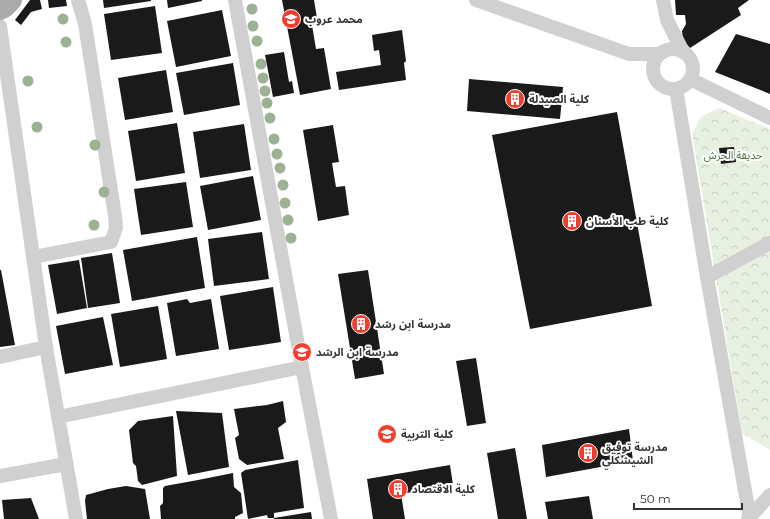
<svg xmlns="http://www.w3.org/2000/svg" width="770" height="519" font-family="Montserrat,'Noto Sans Arabic',sans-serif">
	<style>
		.forest { fill: url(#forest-crowns) }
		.building { fill: #1a1a1a }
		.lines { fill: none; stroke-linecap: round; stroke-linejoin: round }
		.minor { stroke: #d0d0d0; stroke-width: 14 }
		.primary { stroke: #ababab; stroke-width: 22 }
		.tree { fill: #9db294 }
		.labels { text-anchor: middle; stroke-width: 4; stroke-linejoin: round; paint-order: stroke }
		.poi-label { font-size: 11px; font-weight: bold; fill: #333; stroke: #fff; text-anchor: start }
		.park-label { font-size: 11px; fill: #4d733c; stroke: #fff }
	</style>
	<defs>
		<pattern id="forest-crowns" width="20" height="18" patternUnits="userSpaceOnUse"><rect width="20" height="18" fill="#e7f0e1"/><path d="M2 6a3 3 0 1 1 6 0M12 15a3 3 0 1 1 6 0" fill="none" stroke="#c7cec2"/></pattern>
	</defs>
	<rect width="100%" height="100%" fill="#fff"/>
	<polygon class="forest" points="719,108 770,129 770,450 742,433 692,134 701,117"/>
	<g class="building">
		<polygon points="30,0 40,0 42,9 31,12 21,25 15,20"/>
		<polygon points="48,0 66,0 67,6 49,8"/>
		<polygon points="103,0 151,0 151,1 104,8"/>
		<polygon points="167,0 202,0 202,1 168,8"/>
		<polygon points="282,0 314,0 318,24 312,25 316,49 324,48 331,89 300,95"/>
		<polygon points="675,0 749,0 738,8 741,15 690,48 683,40 682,31 686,24 685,15 676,15"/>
		<polygon points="155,6 162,53 111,60 104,14"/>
		<polygon points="222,10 231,56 176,67 167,21"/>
		<polygon points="402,30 406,61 404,63 406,80 339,90 336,72 381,65 379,50 374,51 372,35"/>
		<polygon points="736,34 770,44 770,94 715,72"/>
		<polygon points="284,52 289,82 292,81 294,93 273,97 265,55"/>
		<polygon points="233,63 240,105 184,115 176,73"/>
		<polygon points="166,70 173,112 125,120 118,78"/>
		<polygon points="469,79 563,87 560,119 467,111"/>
		<polygon points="617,112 652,306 530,329 492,135"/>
		<polygon points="177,123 185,173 136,181 128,131"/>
		<polygon points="244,124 251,170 200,178 193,132"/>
		<polygon points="333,125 339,162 332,163 336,187 345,186 349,215 318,221 303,130"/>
		<polygon points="734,147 736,162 721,164 719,148"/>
		<polygon points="253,176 261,220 208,230 200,186"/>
		<polygon points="186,182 193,227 141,235 134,189"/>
		<polygon points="262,232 269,279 214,286 208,239"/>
		<polygon points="197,237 205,288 132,301 123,250"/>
		<polygon points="112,253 120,303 88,308 81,258"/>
		<polygon points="79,260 87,308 57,314 48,265"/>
		<polygon points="0,270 1,270 15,345 0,347"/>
		<polygon points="368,270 384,374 355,379 338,274"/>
		<polygon points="273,287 281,342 229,350 220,296"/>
		<polygon points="187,299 190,303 211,299 219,349 176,356 167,303"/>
		<polygon points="158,306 167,359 120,367 111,314"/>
		<polygon points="103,317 113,365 65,374 56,326"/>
		<polygon points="476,358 486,423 467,426 456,361"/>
		<polygon points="283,401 286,422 278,428 284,459 247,465 239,459 235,438 239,435 234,409 267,405"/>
		<polygon points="176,411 222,413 229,467 188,475"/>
		<polygon points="173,416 177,476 142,485 138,481 136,466 133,463 129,430 138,421"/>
		<polygon points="629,429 633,461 546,477 542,445"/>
		<polygon points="515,448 527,519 498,519 487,453"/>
		<polygon points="298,460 304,508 274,513 274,518 268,518 267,515 248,519 241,473 245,470"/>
		<polygon points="450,465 453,485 401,494 405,519 373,519 367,479"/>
		<polygon points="233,473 234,487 241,493 243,513 235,517 235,519 161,519 160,506 163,503 163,488 165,486 198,480"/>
		<polygon points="126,486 145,489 150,519 87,519 85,501 86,495 108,489"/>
		<polygon points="589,496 593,519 548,519 545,502"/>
		<polygon points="31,498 39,519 4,519 2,500"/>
		<polygon points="311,512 312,519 274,519 274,518"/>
	</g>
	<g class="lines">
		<g class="minor">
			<polyline points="235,0 302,367 331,519"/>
			<polyline points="476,0 629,54 660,54"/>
			<polyline points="663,0 667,20 683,52"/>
			<polyline points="0,26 46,347 76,519"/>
			<circle cx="673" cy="69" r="20"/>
			<polyline points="690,79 770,118"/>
			<polyline points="676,89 707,277 750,519"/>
			<polyline points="33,257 111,242 116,228 115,216 85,24 78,0"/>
			<polyline points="707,277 770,243"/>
			<polyline points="0,357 46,347"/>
			<polyline points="58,417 302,367"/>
			<polyline points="0,476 66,464"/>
			<polyline points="748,519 770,495"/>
		</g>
		<polyline class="primary" points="0,9 4,7 11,0"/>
	</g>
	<g class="tree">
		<circle cx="252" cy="9" r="5.5"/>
		<circle cx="63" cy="19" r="5.5"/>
		<circle cx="253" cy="26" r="5.5"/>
		<circle cx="257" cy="41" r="5.5"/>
		<circle cx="66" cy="42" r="5.5"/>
		<circle cx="261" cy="64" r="5.5"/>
		<circle cx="263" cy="78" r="5.5"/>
		<circle cx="28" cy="81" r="5.5"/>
		<circle cx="265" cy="91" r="5.5"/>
		<circle cx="267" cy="103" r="5.5"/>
		<circle cx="270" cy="118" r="5.5"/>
		<circle cx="37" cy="127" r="5.5"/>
		<circle cx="274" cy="139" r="5.5"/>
		<circle cx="95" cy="145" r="5.5"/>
		<circle cx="277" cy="154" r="5.5"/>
		<circle cx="280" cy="168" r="5.5"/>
		<circle cx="283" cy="185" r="5.5"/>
		<circle cx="104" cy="192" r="5.5"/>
		<circle cx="285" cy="203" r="5.5"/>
		<circle cx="288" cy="220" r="5.5"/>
		<circle cx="94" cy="225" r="5.5"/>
		<circle cx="291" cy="238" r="5.5"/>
	</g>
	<defs>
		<g id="school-disc" transform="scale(1)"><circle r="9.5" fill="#f23d2d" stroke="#fff"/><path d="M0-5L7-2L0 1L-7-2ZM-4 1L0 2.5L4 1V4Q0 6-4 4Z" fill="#fff"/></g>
		<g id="building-disc" transform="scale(1)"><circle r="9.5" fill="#f23d2d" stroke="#fff"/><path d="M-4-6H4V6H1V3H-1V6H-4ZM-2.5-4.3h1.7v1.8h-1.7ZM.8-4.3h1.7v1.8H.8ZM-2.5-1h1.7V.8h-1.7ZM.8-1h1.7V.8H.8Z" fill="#fff"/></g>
		<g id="university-disc" transform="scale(1)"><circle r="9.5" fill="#f23d2d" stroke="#fff"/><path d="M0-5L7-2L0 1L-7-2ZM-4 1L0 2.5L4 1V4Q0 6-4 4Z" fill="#fff"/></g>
	</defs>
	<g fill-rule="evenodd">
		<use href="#school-disc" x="291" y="19"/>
		<use href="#building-disc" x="515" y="99"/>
		<use href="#building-disc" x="572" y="221"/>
		<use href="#building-disc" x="361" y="324"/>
		<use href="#school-disc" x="302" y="352"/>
		<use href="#university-disc" x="387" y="434"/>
		<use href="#building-disc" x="588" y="453"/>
		<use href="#building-disc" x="398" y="489"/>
	</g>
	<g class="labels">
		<g class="poi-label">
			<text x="305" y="23">محمد عروب</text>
			<text x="529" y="103">كلية الصيدلة</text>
			<text x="586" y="225">كلية طب الأسنان</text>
			<text x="375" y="328">مدرسة ابن رشد</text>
			<text x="316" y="356">مدرسة ابن الرشد</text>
			<text x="401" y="438">كلية التربية</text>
			<text x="602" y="451">مدرسة توفيق<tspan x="602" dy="13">الشيشكلي</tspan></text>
			<text x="412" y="493">كلية الاقتصاد</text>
		</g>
		<g class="park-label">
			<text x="733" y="159">حديقة الحرش</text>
		</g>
	</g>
	<path d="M634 503v6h108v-6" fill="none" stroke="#333333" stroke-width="2"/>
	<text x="640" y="503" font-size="12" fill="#333333" stroke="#ffffff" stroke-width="3" paint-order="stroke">50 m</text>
</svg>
